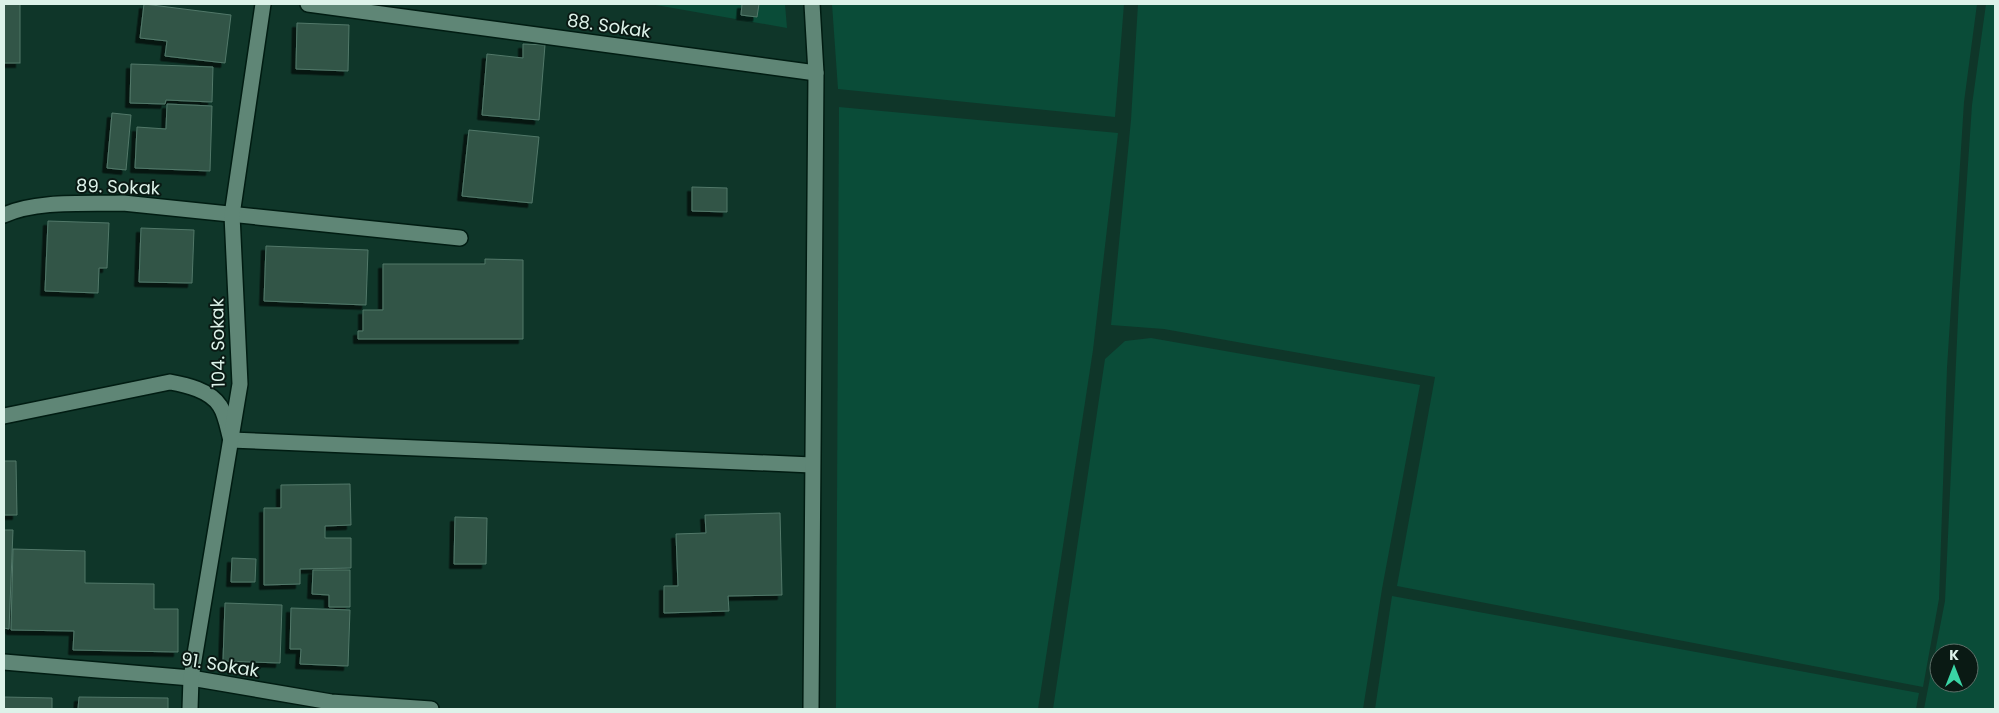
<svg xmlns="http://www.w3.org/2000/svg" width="1999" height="713" font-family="Poppins,sans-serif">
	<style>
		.green { fill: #0a4c38; fill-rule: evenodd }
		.building { fill: #305547; stroke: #527869; filter: url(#shadow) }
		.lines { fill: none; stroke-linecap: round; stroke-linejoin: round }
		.minor-casing { stroke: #001c12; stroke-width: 18 }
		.minor { stroke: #5f8676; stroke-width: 15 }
		.labels { text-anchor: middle; stroke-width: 4; stroke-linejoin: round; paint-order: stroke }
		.street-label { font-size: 18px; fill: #ddf2e9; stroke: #0a1a14 }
	</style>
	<defs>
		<filter id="shadow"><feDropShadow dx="-4.5" dy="4.5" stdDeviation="0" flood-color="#0009"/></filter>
	</defs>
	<rect width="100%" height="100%" fill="#0f3629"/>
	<g class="green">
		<polygon points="650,4 785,4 787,28"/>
		<polygon points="832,4 1124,4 1115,117 838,89"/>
		<polygon points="1138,4 1977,4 1964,102 1947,368 1939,599 1923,687 1397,586 1435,377 1164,329 1111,325 1131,120"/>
		<path d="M1986,4h9v705h-71l21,-108 14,-304 13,-192zM1939,653h30v30h-30z"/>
		<polygon points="839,107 1118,133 1093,350 1038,709 836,709"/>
		<polygon points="1151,338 1420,385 1382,589 1363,709 1053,709 1105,359 1125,341"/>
		<polygon points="1392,596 1919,693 1916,709 1375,709"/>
	</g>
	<g class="building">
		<rect x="4" y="4" width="16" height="59"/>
		<polygon points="144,4 231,15 225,63 165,56 167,41 140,38"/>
		<polygon points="742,4 759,4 757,17 741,15"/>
		<polygon points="297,23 349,25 348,71 296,69"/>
		<polygon points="523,44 545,45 539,120 482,115 487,54 523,58"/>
		<polygon points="131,64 213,67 212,102 166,100 165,104 130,103"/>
		<polygon points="167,104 212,106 210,171 135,168 137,127 166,129"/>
		<polygon points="112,113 131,115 126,170 107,168"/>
		<polygon points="469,130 539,137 532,203 462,196"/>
		<polygon points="692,187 727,188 727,212 692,211"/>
		<polygon points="48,221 109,223 107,268 99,268 98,293 45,291"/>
		<polygon points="141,228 194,230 192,283 139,282"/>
		<polygon points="266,246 368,250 366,305 264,301"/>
		<polygon points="485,259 523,260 523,339 358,339 358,331 363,331 363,310 383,310 383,264 485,264"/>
		<polygon points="4,461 16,461 17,515 4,515"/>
		<polygon points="350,484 351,525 325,526 325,538 351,538 351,568 300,569 300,584 264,585 264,508 281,508 281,485"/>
		<polygon points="780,513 782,595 728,596 729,611 664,613 664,586 678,586 676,534 706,533 705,515"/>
		<polygon points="455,517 487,518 486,564 454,564"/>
		<polygon points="4,530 13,530 9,629 4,628"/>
		<polygon points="13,549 85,551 85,583 154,584 154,609 178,609 178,652 73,650 74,631 11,630"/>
		<polygon points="232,558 256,559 255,582 231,582"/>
		<polygon points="313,570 350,570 350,607 329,607 329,595 312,594"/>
		<polygon points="225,603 282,605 280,663 223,661"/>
		<polygon points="291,608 350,610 348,666 300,664 301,649 290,649"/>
		<polygon points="4,697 52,698 52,709 4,709"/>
		<polygon points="79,697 168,698 168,709 78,709"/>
	</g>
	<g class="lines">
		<g class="minor-casing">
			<g id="minor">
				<polyline points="308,4 816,73"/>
				<path d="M4,215c33,-15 83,-11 119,-12l337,35"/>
				<path d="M4,416l166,-34c16,3 40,8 50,24 6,9 8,24 11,34l581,25"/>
				<polyline points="4,662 191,678 331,702 431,709"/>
				<polyline points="190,709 191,678 240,384 232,215 263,4"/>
				<polyline points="811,709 816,73 812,4"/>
			</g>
		</g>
		<use href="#minor" class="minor"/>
	</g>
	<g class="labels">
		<g class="street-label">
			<text transform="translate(609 26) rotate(8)" y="6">88. Sokak</text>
			<text transform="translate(118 187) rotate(2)" y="6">89. Sokak</text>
			<text transform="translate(218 343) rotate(-91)" y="6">104. Sokak</text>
			<text transform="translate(220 665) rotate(9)" y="6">91. Sokak</text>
		</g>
	</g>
	<rect width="1999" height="713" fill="none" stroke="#ddf2e9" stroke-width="10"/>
	<g transform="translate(1954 668)"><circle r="24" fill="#0a1a14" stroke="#5e7069"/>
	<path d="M0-4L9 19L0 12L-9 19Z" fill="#3ad4a5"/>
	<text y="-8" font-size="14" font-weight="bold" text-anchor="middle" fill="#ddf2e9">K</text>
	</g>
</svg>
